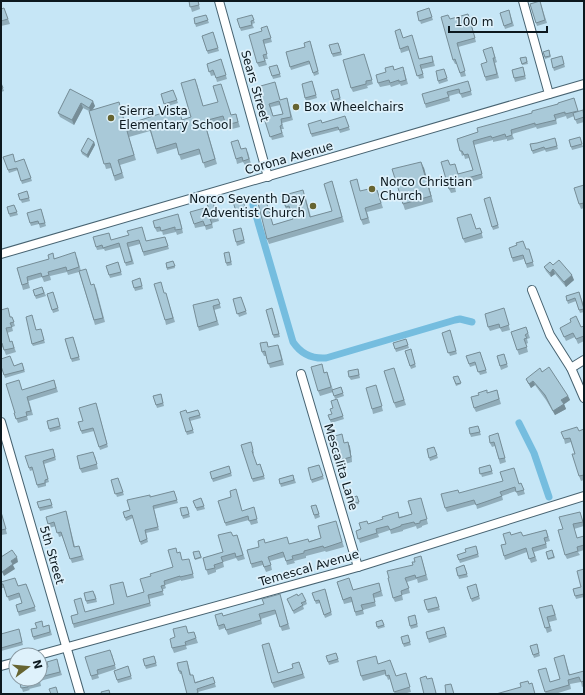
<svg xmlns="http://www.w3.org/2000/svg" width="585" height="695" font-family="'DejaVu Sans',sans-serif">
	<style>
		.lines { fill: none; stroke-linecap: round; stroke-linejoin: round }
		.canal { stroke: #75bddf; stroke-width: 7 }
		.street-casing { stroke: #476371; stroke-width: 10 }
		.street { stroke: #fff; stroke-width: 8 }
		.wall { fill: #91adba; fill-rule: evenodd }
		.shaded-wall { fill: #768d97 }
		.building { fill: #a9c9d8; stroke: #768d97; fill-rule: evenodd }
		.poi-dot { fill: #666431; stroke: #def1fb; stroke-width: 1.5 }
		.labels { text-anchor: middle; stroke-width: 3.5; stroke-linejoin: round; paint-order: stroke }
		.street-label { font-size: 12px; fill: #0c181e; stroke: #def1fb }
		.poi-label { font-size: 12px; fill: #0c181e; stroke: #def1fb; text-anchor: start }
	</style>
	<rect width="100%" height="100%" fill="#c6e6f6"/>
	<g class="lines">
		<g class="canal">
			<path d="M253,205l40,137c8,12 19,17 33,16l129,-38 5,-1 12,3"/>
			<polyline points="519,423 534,453 549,497"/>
		</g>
		<g class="street-casing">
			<g id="street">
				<polyline points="219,1 268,177"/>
				<polyline points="523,1 549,94"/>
				<polyline points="1,254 584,84"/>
				<polyline points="532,290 550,335 571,368 584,398"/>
				<polyline points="571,368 584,360"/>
				<polyline points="301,374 358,567"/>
				<polyline points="1,422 80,694"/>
				<polyline points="39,655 358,567 584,496"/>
				<polyline points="1,666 16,662"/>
			</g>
		</g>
		<use href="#street" class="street"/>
	</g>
	<g class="wall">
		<polygon points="189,1 198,1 200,9 192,12"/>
		<polygon points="540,1 547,23 537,26 530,4"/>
		<polygon points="4,8 10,24 1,26 1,9"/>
		<polygon points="429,8 433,20 421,24 417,12"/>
		<polygon points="509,10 514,26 505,29 500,13"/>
		<polygon points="206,15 209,23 196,27 194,18"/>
		<polygon points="252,15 255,23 252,24 254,28 241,31 240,28"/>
		<polygon points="450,19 470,19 476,42 458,47 466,76 461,77 457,64 455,64 453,60"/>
		<polygon points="267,26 272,42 264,44 268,59 265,59 267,65 259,67 257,63 262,31"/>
		<polygon points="213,32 219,51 208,54 202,36"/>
		<polygon points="403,38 419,59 432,56 435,66 422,69 424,78 419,79 410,50 401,53 400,49"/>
		<polygon points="338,43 342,55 333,57 332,54"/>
		<polygon points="311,44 319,74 314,76 310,64 291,70 286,52 305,47"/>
		<polygon points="492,47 497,62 495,63 499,78 486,81 485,77 487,62"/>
		<polygon points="549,50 551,57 545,59 543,52"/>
		<polygon points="364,54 373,84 367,86 368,88 353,92 351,88"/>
		<polygon points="562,56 565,67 554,71 551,59"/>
		<polygon points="526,57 528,64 522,65 520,58"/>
		<polygon points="221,59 227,79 217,82 215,75 211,76 207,64"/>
		<polygon points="277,65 281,77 273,79 272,76"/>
		<polygon points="393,66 394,70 403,67 408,84 401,86 400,84 391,87 390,85 380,87 378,83 386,72"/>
		<polygon points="523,67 526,79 515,82 512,70"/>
		<polygon points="444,69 448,81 439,84 438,81"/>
		<polygon points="312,81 317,98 306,101 305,98"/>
		<polygon points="468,81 472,95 462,98 460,93 449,96 450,101 426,108 425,104"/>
		<polygon points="1,83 4,91 1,92"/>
		<polygon points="197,84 203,106 231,115 236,114 240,127 228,130 225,121 206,126 217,164 205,168 201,154 181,160 177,148 157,154 150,131 129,137 136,160 120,165 124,178 115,181 111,168 106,169 89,111 83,108 74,125 60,117 58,113 70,89 95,106 92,110 121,107 126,124 182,120 191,117"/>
		<path d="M276,86l4,14 7,-2 6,22 -11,3 2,6h-3l3,8 -12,3 -14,-41h2zM280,105l3,9 -10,2 -2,-9z"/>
		<polygon points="338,89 341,101 335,103 331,91"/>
		<polygon points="173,90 178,103 165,107 161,94"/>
		<polygon points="574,98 578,112 584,114 584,122 577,124 574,116 567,119 566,116 556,119 557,124 537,129 536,127 512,134 514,139 507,141 507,139 493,142 493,140 474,145 483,178 455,187 456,192 451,193 449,189 450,165 459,174 473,170 469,158 465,159 464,155 462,156 457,139 478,132"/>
		<polygon points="345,116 350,130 340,133 339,130 312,137 311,134 322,123"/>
		<polygon points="580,138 583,147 572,150 569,140"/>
		<polygon points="556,141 558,149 546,152 545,150 533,154 530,144"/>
		<polygon points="94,142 95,145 88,158 82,154 81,151"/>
		<polygon points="241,149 248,152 251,164 245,165 243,162 237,164 236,159"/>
		<polygon points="3,157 16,162 24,159 32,181 22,184 18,170 9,173"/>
		<polygon points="424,168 433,202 405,210 403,204"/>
		<polygon points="332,181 344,222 269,244 267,239 266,201 273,225 293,219 291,211 287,212 281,196 305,195 311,217 332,211"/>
		<polygon points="584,185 584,208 581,209 579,204"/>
		<polygon points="377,190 383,208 367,212 370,223 363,225 361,220 360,191 374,191"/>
		<polygon points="27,191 30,201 22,203 18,194"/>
		<polygon points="242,196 247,214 238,217 232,199"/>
		<polygon points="490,197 499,228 493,230 492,227"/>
		<polygon points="213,202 219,221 212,223 213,228 206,230 205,226 195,228 194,224"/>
		<polygon points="14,205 18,215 10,217 7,207"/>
		<polygon points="42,212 46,226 40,228 39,224 31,226 30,223"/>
		<polygon points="180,219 183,233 177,235 176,232 163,235 162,231 157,232 155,228"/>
		<polygon points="241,228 245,243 237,246 236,242"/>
		<polygon points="480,228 483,238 465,243 463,239 476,229"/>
		<polygon points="129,235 146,241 165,237 169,249 144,256 140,244 129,247 134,264 126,266 121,247 105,251 104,249 97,250 96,247 111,240"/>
		<polygon points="509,248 526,249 529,249 534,266 527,268 524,259 513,262"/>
		<polygon points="230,255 232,265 227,266 226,263"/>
		<polygon points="77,257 81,271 91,285 96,288 105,322 95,325 79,272 68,275 67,272 50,276 51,280 44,282 42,277 28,281 30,288 23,290 17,268 54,258"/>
		<polygon points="173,261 175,268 167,270 166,263"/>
		<polygon points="118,262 122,275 110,278 106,266"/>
		<polygon points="553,265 574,280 566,287 555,274 551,277 546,271 544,267"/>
		<polygon points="140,278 143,289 135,291 132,281"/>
		<polygon points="42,287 46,296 36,299 33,290"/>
		<polygon points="53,292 59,311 53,313 47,294"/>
		<polygon points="579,292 584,306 584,312 580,313 576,301 568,304 566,296"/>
		<polygon points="164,293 167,297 175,322 166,325 165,320"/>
		<polygon points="241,297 247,314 239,317 233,299"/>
		<polygon points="218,299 221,308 214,310 219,325 199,331 198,327"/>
		<polygon points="272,308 280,337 274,338 273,335"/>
		<polygon points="1,310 11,317 12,317 15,326 12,327 13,331 7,333 10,342 12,341 16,352 6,355 3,347 1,348"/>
		<polygon points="505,312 510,330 502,332 500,328 490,331 488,327"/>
		<polygon points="584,326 584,341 578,344 575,337 566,341 560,328 581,327"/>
		<polygon points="526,327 530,338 527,339 528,343 526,344 528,352 519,355 511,332"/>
		<polygon points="41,329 45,343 33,346 32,344 36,330"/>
		<polygon points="450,330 457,354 450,356 442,333"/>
		<polygon points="73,337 80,360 72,362 65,339"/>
		<polygon points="406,339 409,348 396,352 393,343"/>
		<polygon points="269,347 280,349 284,365 270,368 266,356 264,356 262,352"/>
		<polygon points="411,349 416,367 411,369 405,351"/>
		<polygon points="480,352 487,373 480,375 476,365 470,367 466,356"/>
		<polygon points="504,354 508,367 501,370 497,356"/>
		<polygon points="22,363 25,372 5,378 1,366 14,366"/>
		<polygon points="394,368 406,405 396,408 394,403"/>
		<polygon points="358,369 360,378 351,380 349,377"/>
		<polygon points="324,372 327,372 333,390 341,387 344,396 335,399 333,392 320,396 318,391"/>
		<polygon points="542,372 568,396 570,400 564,404 566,409 555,415 546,400 535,385 531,388 528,383 526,379"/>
		<polygon points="458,376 461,384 456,386 453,377"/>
		<polygon points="54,380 58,392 29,401 33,415 27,416 28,420 18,423 14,413 15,413 23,390"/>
		<polygon points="377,389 383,411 373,414 372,409"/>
		<polygon points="497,390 501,404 476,412 474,408 487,393"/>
		<polygon points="161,394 164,406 157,408 153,396"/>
		<polygon points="337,399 344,419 331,423 330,420"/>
		<polygon points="97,406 108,447 100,450 94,431 82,434 81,431 83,421"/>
		<polygon points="198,410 201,418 190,421 194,433 187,435 186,432 187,413"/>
		<polygon points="58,418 61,429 50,432 47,421"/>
		<polygon points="478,426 481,435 471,437 470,434"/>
		<polygon points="584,429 584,480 581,481 579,476 575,454 571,442 565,444 564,439 579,431"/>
		<polygon points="498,433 506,462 500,464 495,446 492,447 490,443"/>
		<polygon points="251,442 254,453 253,454 257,465 260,464 265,479 253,482 241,445"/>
		<polygon points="348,442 350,447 352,462 341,465 339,459 337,459 336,455 345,443"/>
		<polygon points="434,447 438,458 430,461 427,449"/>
		<polygon points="54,452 56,460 44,464 49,482 46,483 46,486 38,488 33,470 30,471 29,468"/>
		<polygon points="95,456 98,469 82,473 80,469"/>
		<polygon points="319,465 324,479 312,483 308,468"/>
		<polygon points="490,465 493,474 482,477 479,468"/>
		<polygon points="229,466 232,476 213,482 212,479"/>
		<polygon points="293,475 296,483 281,487 279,479"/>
		<polygon points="118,478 124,495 117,497 111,480"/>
		<polygon points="521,483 525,494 518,496 516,491 502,496 503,500 477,509 476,504 447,512 445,508 459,493"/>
		<polygon points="175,494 178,503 154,509 159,530 146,533 148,542 141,545 133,518 126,521 123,512 130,510 150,497"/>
		<polygon points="357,496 359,504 353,505 351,498"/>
		<polygon points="201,498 205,509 197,511 193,501"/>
		<polygon points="421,498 428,524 422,526 422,527 417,529 416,526 403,530 403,531 391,534 390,530 378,534 379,537 360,543 356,531 361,529 368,524 399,517 412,514"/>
		<polygon points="50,499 53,508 40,511 37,502"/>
		<polygon points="218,501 242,511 255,511 258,523 251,525 249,520 226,526"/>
		<polygon points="316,505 320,517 315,519 311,506"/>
		<polygon points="187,507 190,517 183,519 180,508"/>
		<polygon points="1,511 7,534 1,535"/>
		<polygon points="66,511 75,547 79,546 84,560 72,563 62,536 59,537 56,526 49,528 48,524"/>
		<polygon points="580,512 584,526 574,529 577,538 584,536 584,550 578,552 580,555 567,559 565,555 563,529"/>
		<polygon points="337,525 344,547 326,552 325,551 306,556 306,558 294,561 295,563 287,565 285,557 270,561 272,570 266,572 263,565 252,568 251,564 259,547 265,543 289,544 309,541 321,538"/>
		<polygon points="546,530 550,541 546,542 547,548 534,552 537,561 531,563 527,552 505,560 501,545 506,544 511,535 523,536"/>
		<polygon points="237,535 245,559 238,561 236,558 223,562 224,567 216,570 216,572 208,575 203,558 223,552 233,536"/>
		<polygon points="476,546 479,557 460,563 457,555 466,552"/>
		<polygon points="552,550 555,558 548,560 546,552"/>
		<polygon points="199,551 202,558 195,560 193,552"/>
		<polygon points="177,553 182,560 190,562 194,578 181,581 181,580 165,585 166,588 162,590 164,595 149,599 151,606 74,628 71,616 114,604 124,586 127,597 144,592 151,576 173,567"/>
		<polygon points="421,556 428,580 418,583 417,579 407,582 410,593 402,595 403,600 395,602 393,598 413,565"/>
		<polygon points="464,565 468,577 459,579 456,568"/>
		<polygon points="584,569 584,597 576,599 573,589 581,587"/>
		<polygon points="1,582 18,586 26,584 36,611 19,616 16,605 22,603 21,597 9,601 5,588 1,588"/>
		<polygon points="337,582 353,590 379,583 383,596 374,598 376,606 363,610 364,614 356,616 352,602 344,604"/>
		<polygon points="476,584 480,599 472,602 467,587"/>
		<polygon points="326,592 332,615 325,618 320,603 316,604 312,593"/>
		<polygon points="84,593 95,594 97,602 87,604"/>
		<polygon points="298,596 306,601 307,604 303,606 304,609 294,614 287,599"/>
		<polygon points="436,597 440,610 428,613 424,600"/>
		<polygon points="281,599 290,629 282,631 276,614 261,619 262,624 228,635 225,628 219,630 218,626 223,616"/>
		<polygon points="539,608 554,609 557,620 549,622 552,631 547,633"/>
		<polygon points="415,615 418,627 411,629 410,626"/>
		<polygon points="382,620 385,627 378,629 376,622"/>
		<polygon points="49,625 52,635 34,640 33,637 44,626"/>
		<polygon points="444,627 447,637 429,643 428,639"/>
		<polygon points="20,632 23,645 1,651 1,634"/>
		<polygon points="194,632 198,643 186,646 187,649 174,653 172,648 175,637"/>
		<polygon points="408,635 411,645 404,647 403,644"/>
		<polygon points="537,644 540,656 534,658 530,646"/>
		<polygon points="271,648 278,673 293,668 299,662 305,678 274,688 272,683"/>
		<polygon points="336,653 339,662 329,665 328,662"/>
		<polygon points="112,654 116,669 98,675 99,678 92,680 91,676"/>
		<polygon points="154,656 157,666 146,669 143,659"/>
		<polygon points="565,659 570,675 584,671 584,686 582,687 581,682 570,684 571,689 555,694 546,694 538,670 550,682 560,679"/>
		<polygon points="58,663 62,675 40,681 41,686 29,689 30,690 23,692 19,679 40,679 40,669 48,667"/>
		<polygon points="188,664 191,675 195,682 213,677 216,687 198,692 198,694 187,694 182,674 180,674 179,671"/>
		<polygon points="378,664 396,676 407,678 411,692 403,694 395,694 390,679 388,680 386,674 363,681 361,676"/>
		<polygon points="128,666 132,679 118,683 114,671"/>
	</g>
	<g class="shaded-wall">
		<polygon points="93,101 95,106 91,112 89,108"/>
		<polygon points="81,103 83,108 74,125 72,120"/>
		<polygon points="94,142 95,145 88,158 87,155"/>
		<polygon points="421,162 424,168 433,202 431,196"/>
		<polygon points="553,269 555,274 551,277 550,273"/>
		<polygon points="572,275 574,280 566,287 564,282"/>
		<polygon points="533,381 535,385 531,388 529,384"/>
		<polygon points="568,396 570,400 563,405 561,400"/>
		<polygon points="564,404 566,409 555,415 553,411"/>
		<polygon points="348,442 350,447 352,462"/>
		<polygon points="17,557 18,562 13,565 15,569 4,576 2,572 11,561"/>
	</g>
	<g class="building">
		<polygon points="189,1 198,1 199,5 190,7"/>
		<polygon points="540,1 545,20 536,23 530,4"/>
		<polygon points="4,8 8,19 1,21 1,9"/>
		<polygon points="429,8 432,17 419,21 417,12"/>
		<polygon points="509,10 512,23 504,26 500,13"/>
		<polygon points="468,14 475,38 457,43 465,71 460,73 455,59 453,60 441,17 448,15 450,19"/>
		<polygon points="206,15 208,20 195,24 194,18"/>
		<polygon points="252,15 254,20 251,21 252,25 240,28 237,19"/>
		<polygon points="267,26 271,38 263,40 267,54 263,55 265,61 257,63 249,35 262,31 261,28"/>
		<polygon points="400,29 403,38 412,35 419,59 432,56 433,62 420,65 423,74 417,76 408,46 400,49 395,31"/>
		<polygon points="213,32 218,48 207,51 202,36"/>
		<polygon points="310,41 318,71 313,73 309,61 290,67 286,52 305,47 304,43"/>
		<polygon points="338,43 341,52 332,54 329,45"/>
		<polygon points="492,47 495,58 493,58 497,74 485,77 481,64 487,62 483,50"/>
		<polygon points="549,50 550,56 545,57 543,52"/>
		<polygon points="364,54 372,80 366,81 366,84 351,88 343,60"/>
		<polygon points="562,56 564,64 553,68 551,59"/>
		<polygon points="526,57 527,62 522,64 520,58"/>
		<polygon points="221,59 226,75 216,78 213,70 209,72 207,64"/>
		<polygon points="277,65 280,74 272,76 269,67"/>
		<polygon points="393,66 394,70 403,67 406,80 399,82 399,80 390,83 389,80 378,83 376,75 386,72 385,68"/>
		<polygon points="523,67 525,76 514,78 512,70"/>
		<polygon points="444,69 447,78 438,81 436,71"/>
		<polygon points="195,79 203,106 218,102 213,86 221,84 231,115 236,114 238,122 226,125 223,116 204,121 215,159 203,163 199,149 179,155 176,143 156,149 149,125 127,131 134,155 118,160 122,173 114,176 110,163 104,164 89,111 119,102 125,125 178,108 182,120 191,117 181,83"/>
		<polygon points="312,81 316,95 305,98 302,84"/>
		<polygon points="468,81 471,91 460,94 459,89 447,92 449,97 425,104 422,94"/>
		<path d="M275,82l5,18 7,-2 4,19 -10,2 1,6 -2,1 2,7 -12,4 -12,-38h2l-3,-12zM279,101l4,13 -10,2 -4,-12z"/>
		<polygon points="1,83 3,88 1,89"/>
		<polygon points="70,89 93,101 89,108 81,103 72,120 58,113"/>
		<polygon points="338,89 340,98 334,100 331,91"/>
		<polygon points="173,90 177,100 164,104 161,94"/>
		<polygon points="574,98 578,111 565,114 565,112 554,115 556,120 535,125 535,123 511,130 512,135 506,137 505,134 492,138 491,136 473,141 482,174 453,182 455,188 449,189 441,162 448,160 450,165 455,164 458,174 473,170 468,154 464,155 462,151 460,151 457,139 478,132 477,128 532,113 532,111 558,104 558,103"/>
		<polygon points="583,110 584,117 575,120 573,113"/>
		<polygon points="345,116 349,127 339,130 338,127 311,134 308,124 321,120 322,123"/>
		<polygon points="580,137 582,144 571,147 569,140"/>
		<polygon points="88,138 94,142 87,155 81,151"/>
		<polygon points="555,138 557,146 545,149 544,147 532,151 530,144 537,143"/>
		<polygon points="238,140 241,149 246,148 249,159 243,161 242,157 236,159 231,142"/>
		<polygon points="13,154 15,162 24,159 31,178 21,181 17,168 8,170 3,157"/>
		<polygon points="421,162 431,196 403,204 392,169"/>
		<polygon points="357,179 360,191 373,188 373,191 377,190 381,203 365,208 368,218 361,220 350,181"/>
		<polygon points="332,181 342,217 267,239 258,203 266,201 273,225 293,219 289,206 286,207 281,196 303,190 310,217 332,211 324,184"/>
		<polygon points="584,185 584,203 579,204 574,188"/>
		<polygon points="27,191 29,198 20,200 18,194"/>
		<polygon points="242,196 246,211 237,214 232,199"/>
		<polygon points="490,197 498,225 492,227 484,199"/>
		<polygon points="213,202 217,217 210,219 212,224 205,226 203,221 194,224 190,212 208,207 207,203"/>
		<polygon points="14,205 17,212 9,214 7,207"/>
		<polygon points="41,209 45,223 39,224 38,221 30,223 27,213"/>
		<polygon points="178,214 182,229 175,230 175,227 161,231 160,227 155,228 153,221"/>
		<polygon points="471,214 476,229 480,228 482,233 463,239 457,218"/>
		<polygon points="142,227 146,241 165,237 168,246 143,252 139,240 127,243 132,261 125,263 119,243 103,248 102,245 96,247 93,237 109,233 111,240 129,235 127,231"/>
		<polygon points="241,228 244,240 236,242 233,230"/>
		<polygon points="523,241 526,249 529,249 533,262 526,264 523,255 512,258 509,248 517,245 516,243"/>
		<polygon points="75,252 79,267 67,271 66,267 48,272 49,275 42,277 41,273 27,277 28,283 22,285 17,268 49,259 48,255 53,253 54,259"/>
		<polygon points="229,252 231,262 226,263 224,253"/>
		<polygon points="559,260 572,275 564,282 553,269 550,273 544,267 550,262 553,265"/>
		<polygon points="173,261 175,266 167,268 166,263"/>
		<polygon points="118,262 121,272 109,275 106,266"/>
		<polygon points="86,269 91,285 94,284 103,318 94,320 79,271"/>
		<polygon points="140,278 142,286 134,288 132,281"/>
		<polygon points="161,282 164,293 166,293 173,318 165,320 154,284"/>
		<polygon points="42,287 44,293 35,296 33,290"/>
		<polygon points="53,292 58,308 52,310 47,294"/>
		<polygon points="579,292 584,309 579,310 575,298 567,301 566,296"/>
		<polygon points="241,297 246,311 237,314 233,299"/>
		<polygon points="218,299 220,304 213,306 217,321 198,327 193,305"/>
		<polygon points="8,308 10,317 12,317 14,322 10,323 12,327 6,328 10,342 12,341 14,348 4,350 2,343 1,343 1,310"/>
		<polygon points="272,308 279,334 273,335 266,310"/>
		<polygon points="504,308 509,325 500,328 499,324 488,327 485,314"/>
		<polygon points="32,315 36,330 41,329 44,340 32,344 26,317"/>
		<polygon points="576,316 581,327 584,326 584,336 576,339 573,333 564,337 560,328 571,322 570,319"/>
		<polygon points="526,327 528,333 525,335 527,338 524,339 527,347 517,350 511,332"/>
		<polygon points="450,330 456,351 448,353 442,333"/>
		<polygon points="73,337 79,357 71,359 65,339"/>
		<polygon points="406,339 408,345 395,349 393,343"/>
		<polygon points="267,342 268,347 278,345 282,360 268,364 265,351 262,352 260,343"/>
		<polygon points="411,349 415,364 410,366 405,351"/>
		<polygon points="480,352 486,370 478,372 475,362 469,364 466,356"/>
		<polygon points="504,354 507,364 500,366 497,356"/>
		<polygon points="10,356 14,366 22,363 24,370 4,375 1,366 1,359"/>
		<polygon points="322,364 324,373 327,372 331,387 318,391 311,367"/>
		<polygon points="549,367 568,396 561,400 564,404 553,411 545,395 533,381 529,384 526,379 540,368 542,372"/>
		<polygon points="394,368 404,400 394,403 384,371"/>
		<polygon points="358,369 359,375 349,377 348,371"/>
		<polygon points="458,376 461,383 456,384 453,377"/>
		<polygon points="19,380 22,390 54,380 56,388 27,397 31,411 26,412 27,416 16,419 14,413 15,413 6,384"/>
		<polygon points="376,385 382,406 372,409 366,388"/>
		<polygon points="341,387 343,393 334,396 332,390"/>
		<polygon points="487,390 487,393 497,390 499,399 474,408 471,397 479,395 478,393"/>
		<polygon points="161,394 163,403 156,405 153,396"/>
		<polygon points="337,399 343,416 330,420 328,415 332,414 330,409 333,408 331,401"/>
		<polygon points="96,403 107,444 99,447 93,428 81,431 78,422 83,421 79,408"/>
		<polygon points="186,410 187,413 198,410 200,415 189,418 193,430 186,432 180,412"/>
		<polygon points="58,418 60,426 49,429 47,421"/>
		<polygon points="478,426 480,432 470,434 469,428"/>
		<polygon points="577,427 579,431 584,429 584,475 579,476 572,454 575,454 570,438 564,439 561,432"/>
		<polygon points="498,433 505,458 499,459 494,442 490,443 489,436"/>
		<polygon points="342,434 344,443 348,442 351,457 340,460 338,454 336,455 331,437"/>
		<polygon points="251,442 253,450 252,451 257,465 260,464 264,476 252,479 241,445"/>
		<polygon points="434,447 437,455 429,458 427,449"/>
		<polygon points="53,449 55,457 43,461 48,479 45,480 45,483 37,485 32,467 29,468 25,456"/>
		<polygon points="93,452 97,464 80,469 77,456"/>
		<polygon points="319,465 323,476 311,480 308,468"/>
		<polygon points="490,465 492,471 480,474 479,468"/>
		<polygon points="229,466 231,473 212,479 210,472"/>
		<polygon points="514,468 519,484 521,483 524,490 516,492 515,487 500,492 502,496 485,502 476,505 474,500 445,508 441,494 458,490 459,493 503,481 500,472"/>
		<polygon points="293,475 294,480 280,484 279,479"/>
		<polygon points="118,478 123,492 115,494 111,480"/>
		<polygon points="236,489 242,511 254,507 257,519 249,521 248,516 225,523 218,501 231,497 230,491"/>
		<polygon points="174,491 177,500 153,506 158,527 145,530 147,539 140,542 132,515 125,518 123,512 130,510 127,500 150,495 150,497"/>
		<polygon points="357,496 359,502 352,504 351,498"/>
		<polygon points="201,498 204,506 196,508 193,501"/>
		<polygon points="421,498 427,519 420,521 420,523 415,524 414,522 401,525 401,526 390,530 388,526 376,529 377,533 358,539 356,531 361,529 359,523 367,521 368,524 383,519 382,517 398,512 399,518 412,514 408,501"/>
		<polygon points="50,499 52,505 39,508 37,502"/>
		<polygon points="316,505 319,514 314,515 311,506"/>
		<polygon points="187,507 189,514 182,516 180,508"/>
		<polygon points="66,511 74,547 79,546 82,556 70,559 61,532 57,533 54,522 48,524 46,517"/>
		<polygon points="1,512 6,529 1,530"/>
		<polygon points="580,512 583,522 573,524 577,538 584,536 584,545 577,547 578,551 565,555 558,530 563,529 559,517"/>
		<polygon points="336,521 342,542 324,548 323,546 304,551 304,553 292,556 293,559 286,561 283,552 268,557 271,565 264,567 262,561 251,564 247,550 259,547 258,541 264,539 265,543 287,537 289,544 308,539 309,542 321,538 318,526"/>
		<polygon points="546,530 548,537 544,538 546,544 532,548 535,557 529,559 526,548 504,556 501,545 506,544 503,534 510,532 511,535 521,532 523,536"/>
		<polygon points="231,532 233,536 237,535 243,555 236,557 235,553 221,557 223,562 214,565 215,568 206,570 203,558 223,552 218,535"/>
		<polygon points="476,546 478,554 459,560 457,555 466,552 465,549"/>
		<polygon points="176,548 177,553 180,552 182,560 189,559 193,574 180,577 180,576 164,581 165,585 161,586 163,591 148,595 150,603 73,624 71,616 78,614 74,600 81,598 85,612 114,604 110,585 123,582 127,597 144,592 140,579 151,576 150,574 173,567 168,550"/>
		<polygon points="12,550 17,557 11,561 13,564 2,572 1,570 1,557"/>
		<polygon points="552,550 554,557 548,559 546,552"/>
		<polygon points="199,551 201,557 195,559 193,552"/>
		<polygon points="421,556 426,575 416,578 415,575 405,578 409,588 401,591 402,595 393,598 388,578 389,578 387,571 413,565 412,562 415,562 414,558"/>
		<polygon points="464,565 467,574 458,576 456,568"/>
		<polygon points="584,569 584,594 575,596 573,589 581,587 577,571"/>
		<polygon points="15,578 18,586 26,584 35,607 18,612 16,605 22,603 19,593 7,597 3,584 1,584 1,582"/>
		<polygon points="349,578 353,590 379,583 381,591 373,594 375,602 361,605 363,610 355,612 351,597 343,600 337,582"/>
		<polygon points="476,584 479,596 471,599 467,587"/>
		<polygon points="325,589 331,612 324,615 319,600 315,601 312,593"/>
		<polygon points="93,591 96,599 86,601 84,593"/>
		<polygon points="302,593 306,601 301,603 303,605 293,611 287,599 297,594 298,596"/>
		<polygon points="280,594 288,624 280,627 275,610 259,614 261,620 226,630 224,624 218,626 215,615 222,613 223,616 264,604 262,599"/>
		<polygon points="436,597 439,607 427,610 424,600"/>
		<polygon points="552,605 555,615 547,617 550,627 545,628 539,608"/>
		<polygon points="415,615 417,624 410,626 408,617"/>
		<polygon points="382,620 384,625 377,627 376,622"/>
		<polygon points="42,621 43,627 49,625 50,632 33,637 31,629 37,628 35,623"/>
		<polygon points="186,626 188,633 194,632 196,638 185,642 186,645 172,648 170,639 175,637 173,629"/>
		<polygon points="444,627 446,634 428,639 426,632"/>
		<polygon points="19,629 22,642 1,648 1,634"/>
		<polygon points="408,635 410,642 403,644 401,637"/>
		<polygon points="269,643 278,673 293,668 292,664 299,662 303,674 272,683 262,645"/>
		<polygon points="537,644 539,653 533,655 530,646"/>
		<polygon points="110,650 115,665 97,670 98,674 91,676 85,657"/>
		<polygon points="336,653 338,659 328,662 326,656"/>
		<polygon points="564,655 569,675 584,671 584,681 581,682 579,677 568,680 569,685 545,692 538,670 546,668 550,682 560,679 554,658"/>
		<polygon points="154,656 156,663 145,666 143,659"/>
		<polygon points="376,656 378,664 390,660 396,676 406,673 410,687 394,692 389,675 386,676 385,670 361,676 357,661"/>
		<polygon points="57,659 60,672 40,677 40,669 48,667 47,662"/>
		<polygon points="187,661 190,675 193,675 195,683 213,677 215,683 197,689 198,693 194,694 187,694 181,671 179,671 177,663"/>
		<polygon points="128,666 131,676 117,680 114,671"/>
		<polygon points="426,676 427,679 432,678 436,693 433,694 424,694 420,678"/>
		<polygon points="19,679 39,679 40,682 28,685 28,687 21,688"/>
		<polygon points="528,681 529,684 532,683 535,694 496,694 521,687 520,683"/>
		<polygon points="451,684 454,694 446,694 445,685"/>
		<polygon points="56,687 58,694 49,694 51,694 49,689"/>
		<polygon points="109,690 110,694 102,694 101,692"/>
	</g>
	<g class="poi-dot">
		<circle cx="296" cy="107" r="4"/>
		<circle cx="111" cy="118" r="4"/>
		<circle cx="372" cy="189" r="4"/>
		<circle cx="313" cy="206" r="4"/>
	</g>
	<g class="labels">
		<g class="street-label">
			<text transform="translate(255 86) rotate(74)" y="4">Sears Street</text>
			<text transform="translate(289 158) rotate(-16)" y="4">Corona Avenue</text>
			<text transform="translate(341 467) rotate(73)" y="4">Mescalita Lane</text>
			<text transform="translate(52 555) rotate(74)" y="4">5th Street</text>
			<text transform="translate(309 568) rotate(-16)" y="4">Temescal Avenue</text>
		</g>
		<g class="poi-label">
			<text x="304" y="111">Box Wheelchairs</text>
			<text x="119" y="115">Sierra Vista<tspan x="119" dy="14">Elementary School</tspan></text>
			<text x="380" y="186">Norco Christian<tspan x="380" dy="14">Church</tspan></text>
			<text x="305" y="203" text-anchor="end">Norco Seventh Day<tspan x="305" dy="14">Adventist Church</tspan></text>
		</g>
	</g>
	<rect width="585" height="695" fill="none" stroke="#0c181e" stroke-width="4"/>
	<g transform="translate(28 667) rotate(74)"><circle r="19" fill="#def1fb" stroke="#8a9aa3"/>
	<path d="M0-3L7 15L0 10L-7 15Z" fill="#666431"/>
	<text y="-6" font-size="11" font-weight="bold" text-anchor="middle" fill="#0c181e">N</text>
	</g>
	<path d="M449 26v6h98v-6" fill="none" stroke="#0c181e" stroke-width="2"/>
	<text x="455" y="26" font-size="12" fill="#0c181e" stroke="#def1fb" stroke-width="3" paint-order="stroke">100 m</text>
</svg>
